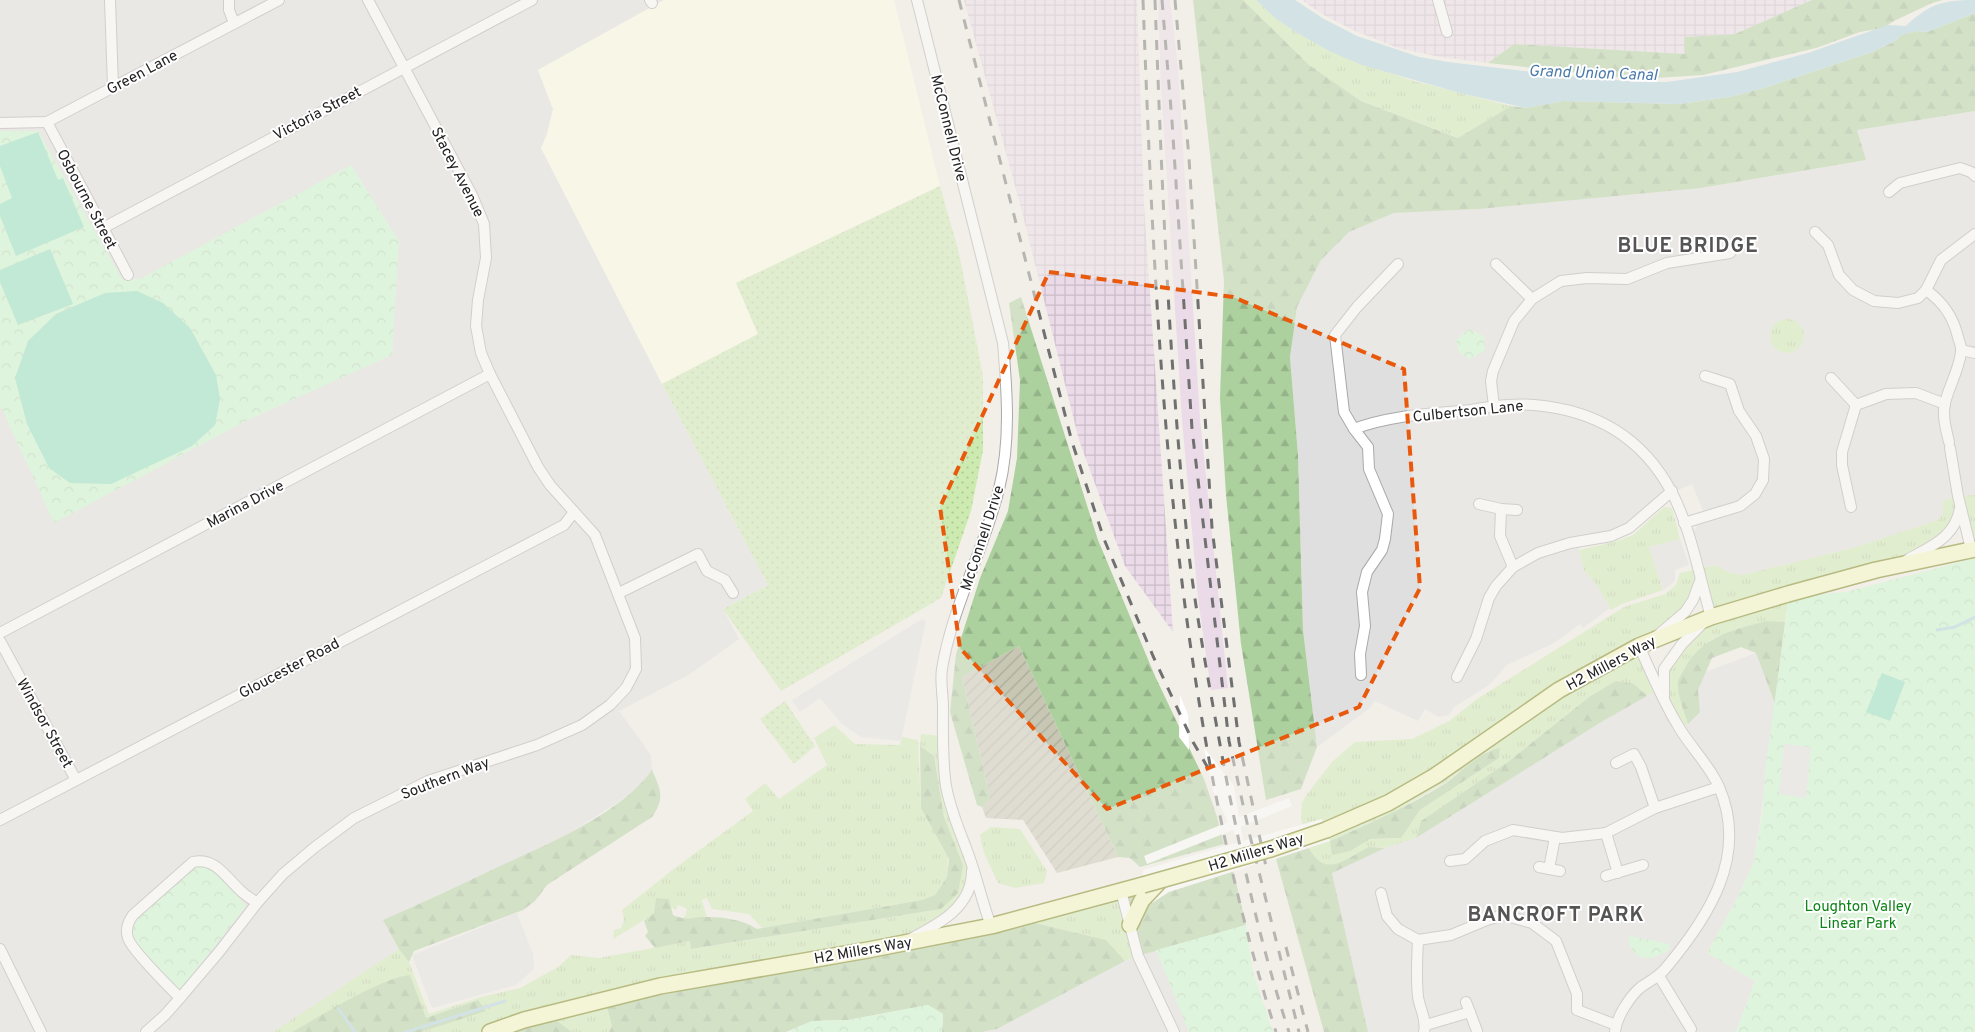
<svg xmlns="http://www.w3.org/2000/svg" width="1975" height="1032" font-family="Overpass,sans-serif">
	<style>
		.residential { fill: #e0dfdf }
		.industrial { fill: url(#industrial-grid) }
		.education { fill: #ffffe5 }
		.railway { fill: #ebdbe8 }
		.construction { fill: url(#construction-furrows) }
		.grass { fill: url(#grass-tufts); fill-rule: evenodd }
		.forest { fill: url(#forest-firs) }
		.park { fill: url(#park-crowns) }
		.garden { fill: url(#garden-dots) }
		.pitch { fill: #88e0be }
		.parking { fill: #e2e2e2 }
		.water { fill: #aad3df }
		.pier { fill: #fff }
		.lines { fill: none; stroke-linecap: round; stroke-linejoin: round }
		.stream { stroke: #aad3df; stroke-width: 3 }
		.street-casing { stroke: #a9a9a9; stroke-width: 12 }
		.secondary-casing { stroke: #707d05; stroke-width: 18 }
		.street { stroke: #fff; stroke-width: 10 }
		.secondary { stroke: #f7fabf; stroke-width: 15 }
		.rail { stroke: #707070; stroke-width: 3; stroke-dasharray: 10 10; stroke-linecap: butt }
		.secondary-bridge-casing { stroke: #707d05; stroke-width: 18; stroke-linecap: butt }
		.secondary-bridge { stroke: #f7fabf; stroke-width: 15 }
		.marked { fill: none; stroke: #e8590c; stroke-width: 4; stroke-dasharray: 10 6; stroke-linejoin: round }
		.labels { text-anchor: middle; stroke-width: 4; stroke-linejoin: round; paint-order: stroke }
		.street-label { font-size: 15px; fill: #222; stroke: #fff }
		.park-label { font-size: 15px; fill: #0c8416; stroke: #fff }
		.water-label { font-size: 16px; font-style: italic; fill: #4a7aab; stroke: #fff }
		.district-label { font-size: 20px; font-weight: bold; letter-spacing: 1px; fill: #555; stroke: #fff }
	</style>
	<defs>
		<pattern id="industrial-grid" width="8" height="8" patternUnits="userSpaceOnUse" patternTransform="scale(1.25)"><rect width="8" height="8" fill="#ebdbe8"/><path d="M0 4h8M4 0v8" fill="none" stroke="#c9bcc7"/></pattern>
		<pattern id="construction-furrows" width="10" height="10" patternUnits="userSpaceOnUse" patternTransform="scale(1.25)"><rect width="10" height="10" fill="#c7c7b4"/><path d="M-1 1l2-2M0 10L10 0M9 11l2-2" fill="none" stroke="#abab9a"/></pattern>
		<pattern id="grass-tufts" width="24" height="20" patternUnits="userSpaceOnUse" patternTransform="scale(1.25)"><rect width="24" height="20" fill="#cdebb0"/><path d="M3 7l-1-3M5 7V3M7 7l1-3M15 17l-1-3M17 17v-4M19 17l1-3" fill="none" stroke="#b0c997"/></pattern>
		<pattern id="forest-firs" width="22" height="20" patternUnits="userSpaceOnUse" patternTransform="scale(1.25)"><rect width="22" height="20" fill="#add19e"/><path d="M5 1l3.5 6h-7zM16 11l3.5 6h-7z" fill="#95b388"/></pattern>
		<pattern id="park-crowns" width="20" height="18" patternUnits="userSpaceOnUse" patternTransform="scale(1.25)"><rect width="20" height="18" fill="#c8facc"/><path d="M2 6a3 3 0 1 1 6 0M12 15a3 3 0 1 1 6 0" fill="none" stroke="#acd6af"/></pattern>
		<pattern id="garden-dots" width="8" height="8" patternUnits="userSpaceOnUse" patternTransform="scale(1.25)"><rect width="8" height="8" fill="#cdebb0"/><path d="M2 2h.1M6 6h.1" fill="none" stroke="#b0c997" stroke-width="1.8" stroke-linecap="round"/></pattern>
	</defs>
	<rect width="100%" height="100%" fill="#f2efe9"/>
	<g class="residential">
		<polygon points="0,0 664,0 538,70 553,109 547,134 541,148 662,384 768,585 723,609 739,639 690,674 619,711 651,755 652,770 642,784 614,805 558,840 384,920 399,949 365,974 273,1032 0,1032"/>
		<polygon points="1975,111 1975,495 1958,496 1939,520 1852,548 1742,575 1728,572 1716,565 1705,567 1693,533 1698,523 1707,520 1692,484 1660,498 1629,523 1617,530 1576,537 1584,570 1598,587 1610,608 1583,628 1580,624 1554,643 1507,665 1489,685 1454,707 1449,715 1438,717 1425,709 1418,721 1375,701 1370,708 1317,747 1303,630 1298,455 1290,357 1297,307 1321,260 1349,232 1394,213 1479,209 1701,188 1866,160 1856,130"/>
		<polygon points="1680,539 1689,565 1675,570 1675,580 1672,584 1663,590 1649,547"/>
		<polygon points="1756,653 1775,704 1758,836 1754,861 1737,899 1707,953 1755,981 1736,1032 1368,1032 1332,872 1385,848 1416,838 1603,721 1659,689 1700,712 1698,690 1705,672"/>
		<polygon points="1156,950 1191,1032 982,1032 997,1029 1125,961"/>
	</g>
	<g class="industrial">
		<polygon points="964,0 1137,0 1144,205 1173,632 1125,566 1079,440 1021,208"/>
		<polygon points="1302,0 1812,0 1735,34 1684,37 1686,54 1514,44 1488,63 1440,57 1398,48 1355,31 1320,13"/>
	</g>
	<polygon class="education" points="664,0 894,0 940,186 736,283 758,334 662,384 541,148 547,134 553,109 538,70"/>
	<polygon class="railway" points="1158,0 1170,0 1178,68 1200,419 1228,688 1211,690 1198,598 1182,420 1161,86"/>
	<polygon class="construction" points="1019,646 1118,857 1057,873 1023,820 986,818 982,807 990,798 962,677"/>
	<g class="grass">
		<polygon points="1243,0 1256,0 1274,17 1294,31 1329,51 1410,80 1511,106 1459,138 1361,101 1309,65"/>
		<circle cx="1787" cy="336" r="17"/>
		<path d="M1975,495v54l-14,-42 -15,29 -39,18 -64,16 -54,27 -4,25c-27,-2 -51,7 -75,18l-29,62 7,22 -11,2 -13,-28v-29l44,-50 -8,-38 -7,19 -53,46 19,43 -12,7 -13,-12 -45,13 -80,64 -88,60 -5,17 -31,10 -6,-1 -24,7 -17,11 -10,1 -10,-5 -7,-9 -10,-33 1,-16 5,-9 25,-32 23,-20 57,-3 37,-18 28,-22 147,-92 41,-13 11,-9 4,-12 36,-8 12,7 14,3 110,-27 86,-28 5,-6v-13l15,-5zM1490,750l9,8 -79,52 -19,28 -71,3 62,-28 54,-31z"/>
		<polygon points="1664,507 1672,508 1680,539 1649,547 1663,590 1622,604 1611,610 1598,587 1584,570 1579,550 1617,541 1633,535"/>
		<polygon points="834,725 855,744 900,745 902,737 918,740 921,808 948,857 947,877 935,895 922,900 762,928 749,914 712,909 707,898 702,900 707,917 684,919 687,909 678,905 676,910 656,898 654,914 613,939 614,930 621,928 624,920 622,910 675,868 753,811 745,799 765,783 779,799 827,765 814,738"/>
		<polygon points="921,734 942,736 946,783 972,863 962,904 920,933 612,1026 609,1032 572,1032 548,1014 490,1032 421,1032 486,1010 477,1000 426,1018 361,994 292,1032 273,1032 399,949 409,962 429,1014 481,997 520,988 558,967 571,955 599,958 691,941 692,949 941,909 963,865 944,817 934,756 920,746"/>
		<polygon points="991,827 1020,829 1047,871 1044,883 1015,888 998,883 984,853 980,835"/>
		<polygon points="1121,891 1138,956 1125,961 1105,940 1018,919"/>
	</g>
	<g class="forest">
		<polygon points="1193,0 1243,0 1309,65 1361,101 1458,138 1511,106 1526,108 1563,101 1679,104 1729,97 1764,88 1872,52 1895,41 1901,35 1917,31 1927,32 1975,13 1975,111 1857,130 1866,160 1701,188 1479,209 1394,213 1349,232 1321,260 1297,307 1290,357 1298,455 1303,630 1317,747 1301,789 1266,800 1241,644 1226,495 1220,398 1224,281"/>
		<polygon points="1812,0 1943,0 1932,3 1894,21 1883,28 1860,32 1816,48 1703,75 1656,78 1617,77 1488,63 1514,44 1685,54 1684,37 1735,34"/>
		<polygon points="1021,297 1098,540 1155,676 1204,779 1217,817 1224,844 1140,867 1130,858 1118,857 1019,646 962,677 990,798 982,807 977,805 950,712 956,654 980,578 1008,511 1017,458 1020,380 1009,303"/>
		<path d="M1767,621l18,1 -10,82 -19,-51 -15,-6 -29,11 -14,32 2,22 -12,12c-4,-13 -11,-29 -10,-42 1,-5 5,-10 7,-14 17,-32 50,-39 82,-47z"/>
		<polygon points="1616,681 1634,684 1647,696 1603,721 1416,838 1421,821 1509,761 1589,697"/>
		<path d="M920,746l14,10 10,61 19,48 -5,28 -17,16 -250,40 -1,-8 -35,7 -10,-12 3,-4 -4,-11 10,-8 2,-15 13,1 4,16c17,7 18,1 35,2 16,0 36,3 49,12l165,-29 13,-5 12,-18 2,-18 -28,-51z"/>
		<path d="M1500,748l-1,10 -79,52 -19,28 -31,1 -20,12 -18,4 -2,-14c39,-17 79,-35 116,-58 17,-12 33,-31 54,-35z"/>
		<path d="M652,770c9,20 13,28 0,47l-105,68 -12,16 -12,9 -109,41 -5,11 -10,-13 -16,-29c39,-17 77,-35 115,-53 48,-22 124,-54 154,-97z"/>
		<path d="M1369,847l16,1 -53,25 36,159h-44l-48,-173 33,-11c17,32 37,10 60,-1z"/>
		<polygon points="1231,861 1246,925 1138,956 1121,891"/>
		<polygon points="1018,919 1106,940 1125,961 997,1029 982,1032 942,1032 943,1014 928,1005 848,1020 812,1021 786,1032 609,1032 612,1026 606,1003"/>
		<path d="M410,975l16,43 52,-18 8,11 -65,21h-129c29,-16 88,-54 118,-57z"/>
		<polygon points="548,1014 572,1032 498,1032"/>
	</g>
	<g class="park">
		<polygon points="0,131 38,131 122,279 140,279 351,165 399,241 392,355 248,420 54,523 0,405"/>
		<polygon points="1469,329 1484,336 1485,350 1470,359 1459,353 1456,340"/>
		<polygon points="1975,558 1975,1032 1736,1032 1755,981 1707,953 1737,899 1754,861 1762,814 1765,771 1789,597 1846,592"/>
		<polygon points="201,866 213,869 246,906 180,991 131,938 133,925 142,915 187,873"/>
		<polygon points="1246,925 1253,972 1273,1032 1189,1032 1156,950"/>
		<path d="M1629,936l41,8 -1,6c-6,3 -13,8 -20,8 -13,1 -21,-10 -20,-22z"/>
		<polygon points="928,1005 943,1014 942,1032 792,1032 791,1030 812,1021 848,1020"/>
	</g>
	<g class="garden">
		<polygon points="940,186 959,253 983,376 983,450 971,511 941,598 781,691 723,609 768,585 662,384 758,334 736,283"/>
		<polygon points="785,701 815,746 794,764 760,719"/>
	</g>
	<g class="pitch">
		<polygon points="38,132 58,180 63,178 84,227 16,256 0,216 0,204 12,198 0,166 0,146"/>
		<polygon points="50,249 73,304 18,325 0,282 0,270"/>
		<polygon points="137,291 163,303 190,328 216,375 220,399 215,425 192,446 111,484 70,483 49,468 27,424 15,378 28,341 56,314 105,293"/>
		<polygon points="1882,673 1905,682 1890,721 1866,712"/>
	</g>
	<g class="parking">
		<polygon points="922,619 926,621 901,741 861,737 842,724 820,698 800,712 792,700"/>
		<polygon points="1784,744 1811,747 1806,798 1779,794"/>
		<polygon points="517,913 533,954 534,969 516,985 432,1008 412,955"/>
	</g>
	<path class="water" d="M1256,0h39l29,19 33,17 62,21 29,5 119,14 71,6h29l70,-10 71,-19 80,-28 18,1c23,-22 37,-26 69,-26v13l-48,19 -10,-1 -16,4 -6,6 -23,11 -108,36 -35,9 -50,7 -116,-3 -37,7 -66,-15 -98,-28 -33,-14 -35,-20 -20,-14z"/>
	<g class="pier">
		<polygon points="1180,695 1188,715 1189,750 1179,737"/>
		<polygon points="1204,748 1234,786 1239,817 1289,798 1292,806 1241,827 1243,841 1322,819 1330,841 1169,892 1152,903 1143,885 1143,870 1239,842 1233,830 1147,864 1144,856 1228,822 1213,791"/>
	</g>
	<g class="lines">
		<g class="stream">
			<polyline points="1937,630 1955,627 1975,617"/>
			<polyline points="338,1008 355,1032"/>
			<polyline points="406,1032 505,1001"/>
		</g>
		<g class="street-casing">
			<g id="street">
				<polyline points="110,0 113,86"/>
				<polyline points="229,0 229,10 234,23"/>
				<polyline points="650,0 652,3"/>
				<path d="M917,0l86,343c4,48 8,98 -4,146 -15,61 -47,118 -57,180 -2,12 1,26 1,38 0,26 -1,53 3,79 6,32 18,53 27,82 6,19 11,39 18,58"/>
				<polyline points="1438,0 1447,32"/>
				<polyline points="47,122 128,275"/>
				<polyline points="0,123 47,122 279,0"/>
				<polyline points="1889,192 1900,183 1960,168 1971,172 1975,176"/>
				<polyline points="103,228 532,0"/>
				<polyline points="1815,232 1828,245 1839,275 1853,290 1874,301 1898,303 1918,298 1926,290 1941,260 1975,234"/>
				<path d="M1398,264l-41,43 -22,28 9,77 10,17c36,-14 77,-15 116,-19 20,-3 43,-7 64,-5 60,5 108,32 137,86 19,34 29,88 40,126"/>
				<polyline points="1496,264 1532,299"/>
				<path d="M1926,290c17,12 27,26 32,47 1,4 4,10 3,15 -2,18 -12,34 -16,51 -3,13 1,26 4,39"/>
				<polyline points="1961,350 1975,353"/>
				<polyline points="1831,378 1856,405"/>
				<polyline points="1494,406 1491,381 1493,371 1514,321 1532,299 1561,281 1587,278 1627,279 1667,263 1730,253"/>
				<polyline points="1354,429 1368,447 1369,469 1388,514 1385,539 1382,550 1367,572 1362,592 1365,626 1360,654 1361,675"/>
				<polyline points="1950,448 1958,496 1971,549"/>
				<polyline points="1479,504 1501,509 1517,510"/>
				<polyline points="1851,507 1842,465 1842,452 1856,405 1886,394 1916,393 1945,404"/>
				<polyline points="1501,509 1500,536 1513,567"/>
				<polyline points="1684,523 1740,506 1755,494 1763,480 1764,459 1756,436 1739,411 1730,384 1705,376"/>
				<path d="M1907,560c24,-14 48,-22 53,-52"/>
				<polyline points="619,593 698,554 707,571 725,580 733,593"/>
				<polyline points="0,633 490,374"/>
				<polyline points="1658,635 1685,612 1693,600 1700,581"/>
				<polyline points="0,641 76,780"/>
				<polyline points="1457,677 1476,639 1489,598 1496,586 1513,567 1538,553 1570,543 1611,536 1629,528 1672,491"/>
				<polyline points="1664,696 1664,669 1682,644 1703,623"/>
				<polyline points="1616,763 1634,754 1641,767 1655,808"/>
				<polyline points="0,820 564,525 574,512"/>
				<polyline points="1606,833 1618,873"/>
				<polyline points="1450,861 1465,859 1485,841 1513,830 1562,838 1606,833 1655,808 1719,787"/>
				<polyline points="1539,867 1560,871"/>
				<polyline points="1549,869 1555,837"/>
				<polyline points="1606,876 1643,865"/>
				<polyline points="1121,891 1138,956 1174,1032"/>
				<polyline points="1381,893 1387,916 1398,929 1418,940 1451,935 1487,920 1503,915 1532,923 1556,941 1577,994 1577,1010 1616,1025"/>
				<path d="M912,938c27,-14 60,-31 60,-67"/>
				<path d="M1418,940c-1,19 -2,38 0,57 2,12 9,23 6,35"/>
				<polyline points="0,949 41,1032"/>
				<polyline points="1659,976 1691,1029"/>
				<path d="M180,998c-11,-11 -49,-49 -52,-60 -3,-9 0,-16 5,-23l60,-53c23,-5 33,16 48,29 5,5 11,8 16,12"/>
				<polyline points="1466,1002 1477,1031"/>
				<polyline points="1426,1025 1470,1012"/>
				<polyline points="146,1032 165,1015 180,998 219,952 257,903 283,874 315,847 354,818 428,781 537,745 582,725 610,705 626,688 636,669 635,638 595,535 550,485 538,467 490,374 481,353 476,326 478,300 486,258 484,224 472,195 368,0"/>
				<path d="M1615,1032c1,-14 15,-36 26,-45 9,-6 17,-10 24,-18 43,-51 84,-113 54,-182 -10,-23 -30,-41 -42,-63 -15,-25 -26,-52 -38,-78"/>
			</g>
		</g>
		<g class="secondary-casing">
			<g id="secondary">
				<polyline points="1326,830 1388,803 1435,776 1559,690 1639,646 1711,617 1788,594 1876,570 1975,549"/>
				<polyline points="1130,925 1142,900 1160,881"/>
				<polyline points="490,1032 524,1020 660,986 868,950 991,926 1143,885"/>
			</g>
		</g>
		<use href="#street" class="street"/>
		<use href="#secondary" class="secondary"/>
		<g class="rail">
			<polyline points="959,0 1072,442 1104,539 1153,656 1193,742 1208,768"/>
			<path d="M1143,0c13,346 28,700 133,1032"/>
			<path d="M1155,0c7,185 14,371 34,555 9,73 23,145 36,217 17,88 36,175 64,260"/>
			<polyline points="1162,0 1172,121 1192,429 1229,741 1249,832 1299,1032"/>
			<polyline points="1175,0 1189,158 1212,528 1239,742 1267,871"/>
			<polyline points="1286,947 1308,1032"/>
		</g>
		<g class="secondary-bridge-casing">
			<polyline id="secondary-bridge" points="1143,885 1271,849 1326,830"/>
		</g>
		<use href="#secondary-bridge" class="secondary-bridge"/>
	</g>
	<path d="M0 0H1975V1032H0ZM1049,272l184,25 171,72 16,219 -61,119 -252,102 -147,-161 -20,-141z" fill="#f2efe9" fill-opacity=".55" fill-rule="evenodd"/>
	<path class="marked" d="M1049,272l184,25 171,72 16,219 -61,119 -252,102 -147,-161 -20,-141z"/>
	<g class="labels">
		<g class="street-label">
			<text transform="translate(142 72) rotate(-28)" y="5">Green Lane</text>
			<text transform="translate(317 113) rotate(-28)" y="5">Victoria Street</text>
			<text transform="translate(949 128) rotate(76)" y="5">McConnell Drive</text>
			<text transform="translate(458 172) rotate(63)" y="5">Stacey Avenue</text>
			<text transform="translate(87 199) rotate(62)" y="5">Osbourne Street</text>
			<text transform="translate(1468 411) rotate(-6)" y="5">Culbertson Lane</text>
			<text transform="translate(245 504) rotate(-28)" y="5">Marina Drive</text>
			<text transform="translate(982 538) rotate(-72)" y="5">McConnell Drive</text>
			<text transform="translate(1611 663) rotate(-28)" y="5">H2 Millers Way</text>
			<text transform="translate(289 668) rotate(-28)" y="5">Gloucester Road</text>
			<text transform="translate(45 723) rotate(61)" y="5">Windsor Street</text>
			<text transform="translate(445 778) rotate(-21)" y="5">Southern Way</text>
			<text transform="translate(1256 852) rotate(-17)" y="5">H2 Millers Way</text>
			<text transform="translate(863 950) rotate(-10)" y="5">H2 Millers Way</text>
		</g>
		<g class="park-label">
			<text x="1858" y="911">Loughton Valley<tspan x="1858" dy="17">Linear Park</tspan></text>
		</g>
		<g class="water-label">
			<text transform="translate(1593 72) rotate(2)" y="6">Grand Union Canal</text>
		</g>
		<g class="district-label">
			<text x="1688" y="252">BLUE BRIDGE</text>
			<text x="1556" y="921">BANCROFT PARK</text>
		</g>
	</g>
</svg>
